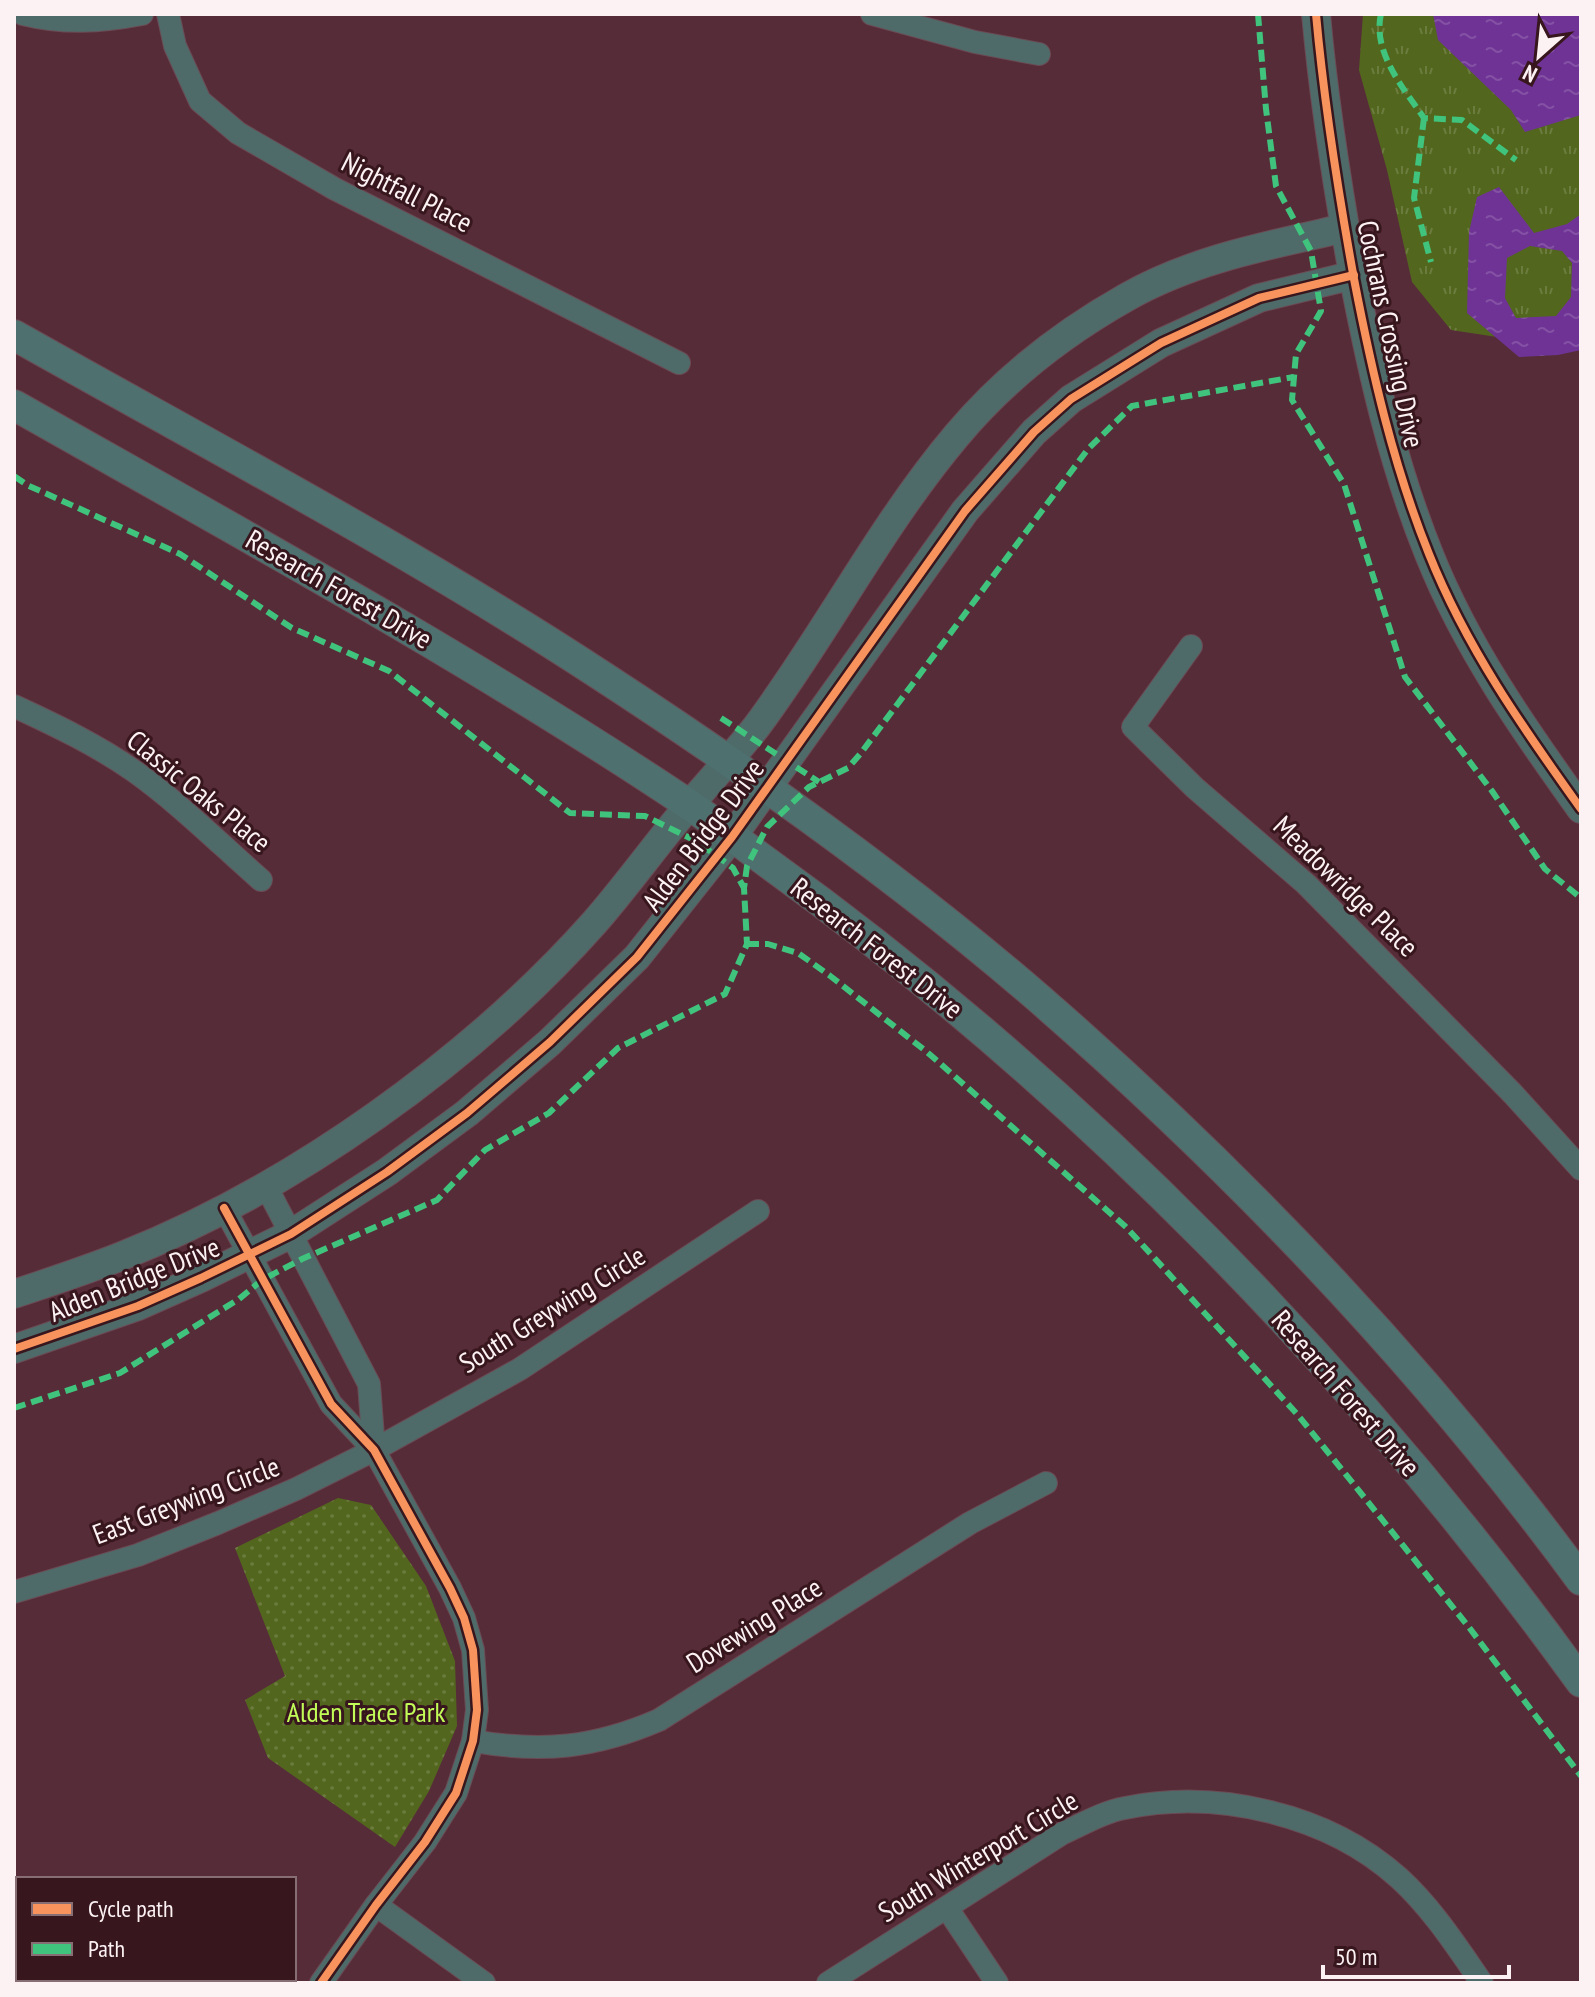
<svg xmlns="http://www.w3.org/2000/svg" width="1595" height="1997" font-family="'PT Sans Narrow',sans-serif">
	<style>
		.grass { fill: url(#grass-tufts) }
		.park { fill: url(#park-dots) }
		.water { fill: url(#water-ripples); fill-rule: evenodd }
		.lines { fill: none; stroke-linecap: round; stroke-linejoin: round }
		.minor-casing { stroke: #6a4b54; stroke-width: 24 }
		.tertiary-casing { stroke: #6a4b54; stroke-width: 30 }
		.secondary-casing { stroke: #6a4b54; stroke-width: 32 }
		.minor { stroke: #4e6b6a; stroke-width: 22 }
		.tertiary { stroke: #4e6b6a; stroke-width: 28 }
		.secondary { stroke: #4e706f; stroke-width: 30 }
		.quiet { stroke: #40c37c; stroke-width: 6; stroke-dasharray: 12 6; stroke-linecap: butt }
		.cycleway-casing { stroke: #38161e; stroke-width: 13 }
		.cycleway { stroke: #f8935d; stroke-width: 8 }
		.labels { text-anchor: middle; stroke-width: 6; stroke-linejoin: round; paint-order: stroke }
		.street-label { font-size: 28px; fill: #fcf2f4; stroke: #38161e }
		.park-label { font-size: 28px; fill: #c0fb58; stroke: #38161e }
	</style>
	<defs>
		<pattern id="grass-tufts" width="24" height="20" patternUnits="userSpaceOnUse" patternTransform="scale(2)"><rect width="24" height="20" fill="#52661d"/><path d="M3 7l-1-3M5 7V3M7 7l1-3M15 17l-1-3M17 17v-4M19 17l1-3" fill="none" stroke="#6c7c3e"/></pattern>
		<pattern id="park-dots" width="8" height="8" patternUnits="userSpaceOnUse" patternTransform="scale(2)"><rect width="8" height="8" fill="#52661d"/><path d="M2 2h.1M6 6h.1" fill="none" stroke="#6c7c3e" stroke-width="1.8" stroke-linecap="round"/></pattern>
		<pattern id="water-ripples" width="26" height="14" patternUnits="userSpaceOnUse" patternTransform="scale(2)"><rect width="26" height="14" fill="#6e3395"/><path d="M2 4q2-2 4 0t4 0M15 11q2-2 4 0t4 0" fill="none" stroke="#8451a4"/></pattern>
	</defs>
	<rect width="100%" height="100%" fill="#562c38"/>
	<polygon class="grass" points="1363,14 1581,14 1581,312 1517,340 1451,330 1412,282 1387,170 1359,70"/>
	<polygon class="park" points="338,1498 371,1505 426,1586 455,1661 457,1726 429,1791 395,1847 268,1758 245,1700 285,1676 235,1548"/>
	<g class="water">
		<polygon points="1433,14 1581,14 1581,115 1525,132 1511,110 1438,40"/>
		<path d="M1499,187l35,46 33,-9 14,-10v136l-23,5 -39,2 -52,-44 2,-81 8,-35zM1530,246l32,5 10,12 -1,34 -15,19 -40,2 -11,-20 2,-40z"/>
	</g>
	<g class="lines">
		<g class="minor-casing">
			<g id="minor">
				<path d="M23,14c40,10 78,8 119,0"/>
				<polyline points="168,14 175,46 200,101 238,133 335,189 679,363"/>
				<polyline points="872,14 975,42 1039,54"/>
				<polyline points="1191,646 1133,727 1195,788 1306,884 1513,1094 1581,1169"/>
				<path d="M14,706c41,19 83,39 120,65 45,32 85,72 127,109"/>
				<polyline points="266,1186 369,1384 374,1450"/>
				<polyline points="224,1208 331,1404 374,1450 450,1588 464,1618 473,1650 477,1710 473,1741 456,1793 425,1842 376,1905 321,1983"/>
				<polyline points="14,1592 138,1555 218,1523 296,1489 374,1450 520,1369 758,1211"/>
				<path d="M473,1741c69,12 121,7 186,-21l311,-197 76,-40"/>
				<polyline points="376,1905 484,1983"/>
				<polyline points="947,1908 997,1983"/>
				<path d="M828,1983l235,-150c20,-9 40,-21 62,-25 93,-19 203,6 274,70 33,30 58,69 83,105"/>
			</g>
		</g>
		<g class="tertiary-casing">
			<g id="tertiary">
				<path d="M1316,14c8,89 22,177 38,265 18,93 39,186 75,275 37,93 94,174 152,255"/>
				<path d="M14,1294c36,-12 73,-24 108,-38 171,-68 350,-196 472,-333 29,-33 55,-69 83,-103 26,-32 55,-62 80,-94 70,-94 124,-201 200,-291 47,-56 106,-102 170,-138 67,-38 143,-52 218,-69"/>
				<polyline points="14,1349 138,1306 201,1278 291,1234 387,1172 467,1113 550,1042 637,957 732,837 965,511 1034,432 1071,399 1161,343 1259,298 1354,275"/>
			</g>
		</g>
		<g class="secondary-casing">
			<g id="secondary">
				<path d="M14,335c197,111 399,217 588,341 152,99 304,207 441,326 198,173 382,366 538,578"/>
				<path d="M14,405c226,128 455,253 671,397 29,19 55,41 83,61 310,223 589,509 813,819"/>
			</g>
		</g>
		<use href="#minor" class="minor"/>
		<use href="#tertiary" class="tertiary"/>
		<use href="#secondary" class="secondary"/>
		<g class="quiet">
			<polyline points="1258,14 1266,109 1276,186 1311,251 1321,311 1296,354 1292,400 1344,484 1405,677 1492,791 1545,869 1581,898"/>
			<path d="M1381,14c-9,38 23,75 43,104l38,2 54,40"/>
			<polyline points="1424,118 1414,198 1431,262"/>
			<polyline points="14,476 27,485 180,554 292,628 389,671 570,813 645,816 694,840 717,856 733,868 744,888"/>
			<polyline points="721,718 819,782"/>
			<polyline points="747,944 768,944 798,953 829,975 927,1052 1126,1227 1297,1414 1468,1626 1581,1776"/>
			<polyline points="14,1408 120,1373 239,1299 262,1280 302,1259 437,1200 485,1150 549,1113 618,1048 725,994 747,944 744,888 747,866 767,827 809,787 848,768 861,753 1088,449 1132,406 1294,377"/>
		</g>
		<g class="cycleway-casing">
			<g id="cycleway">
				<path d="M1316,14c8,89 22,177 38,265 18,93 39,186 75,275 37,93 94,174 152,255"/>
				<polyline points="224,1208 331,1404 374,1450 450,1588 464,1618 473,1650 477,1710 473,1741 456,1793 425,1842 376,1905 321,1983"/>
				<polyline points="14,1349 138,1306 201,1278 291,1234 387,1172 467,1113 550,1042 637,957 732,837 965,511 1034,432 1071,399 1161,343 1259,298 1354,275"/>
			</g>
		</g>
		<use href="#cycleway" class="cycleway"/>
	</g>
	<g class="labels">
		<g class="street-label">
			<text transform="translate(407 192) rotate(27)" y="10">Nightfall Place</text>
			<text transform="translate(1391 334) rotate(78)" y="10">Cochrans Crossing Drive</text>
			<text transform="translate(339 589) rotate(30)" y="10">Research Forest Drive</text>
			<text transform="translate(199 791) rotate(39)" y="10">Classic Oaks Place</text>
			<text transform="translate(703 835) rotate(-53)" y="10">Alden Bridge Drive</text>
			<text transform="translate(1346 886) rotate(44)" y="10">Meadowridge Place</text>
			<text transform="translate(877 948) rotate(38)" y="10">Research Forest Drive</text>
			<text transform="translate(134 1279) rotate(-22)" y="10">Alden Bridge Drive</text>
			<text transform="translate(552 1309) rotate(-32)" y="10">South Greywing Circle</text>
			<text transform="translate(1346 1393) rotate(49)" y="10">Research Forest Drive</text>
			<text transform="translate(186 1500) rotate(-21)" y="10">East Greywing Circle</text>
			<text transform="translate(754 1625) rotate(-32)" y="10">Dovewing Place</text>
			<text transform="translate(978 1856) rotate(-31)" y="10">South Winterport Circle</text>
		</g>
		<g class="park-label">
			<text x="366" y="1722">Alden Trace Park</text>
		</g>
	</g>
	<rect width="1595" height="1997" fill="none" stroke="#fcf2f4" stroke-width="32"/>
	<rect x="16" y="1877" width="280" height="104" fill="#38161e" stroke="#866e74" stroke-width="2"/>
	<rect x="32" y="1903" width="40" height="12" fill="#f8935d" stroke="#866e74" stroke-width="2"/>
	<text x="88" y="1917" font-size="24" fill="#fcf2f4">Cycle path</text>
	<rect x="32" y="1943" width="40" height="12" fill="#40c37c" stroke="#866e74" stroke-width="2"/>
	<text x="88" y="1957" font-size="24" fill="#fcf2f4">Path</text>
	<g transform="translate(1539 56) rotate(207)" stroke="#38161e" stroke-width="6" paint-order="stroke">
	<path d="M0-6L14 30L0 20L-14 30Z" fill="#fcf2f4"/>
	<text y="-12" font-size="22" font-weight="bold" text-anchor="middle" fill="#fcf2f4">N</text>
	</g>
	<path d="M1323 1965v12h186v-12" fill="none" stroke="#fcf2f4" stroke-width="4"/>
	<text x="1335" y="1965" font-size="24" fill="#fcf2f4" stroke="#38161e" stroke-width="6" paint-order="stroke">50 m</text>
</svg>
